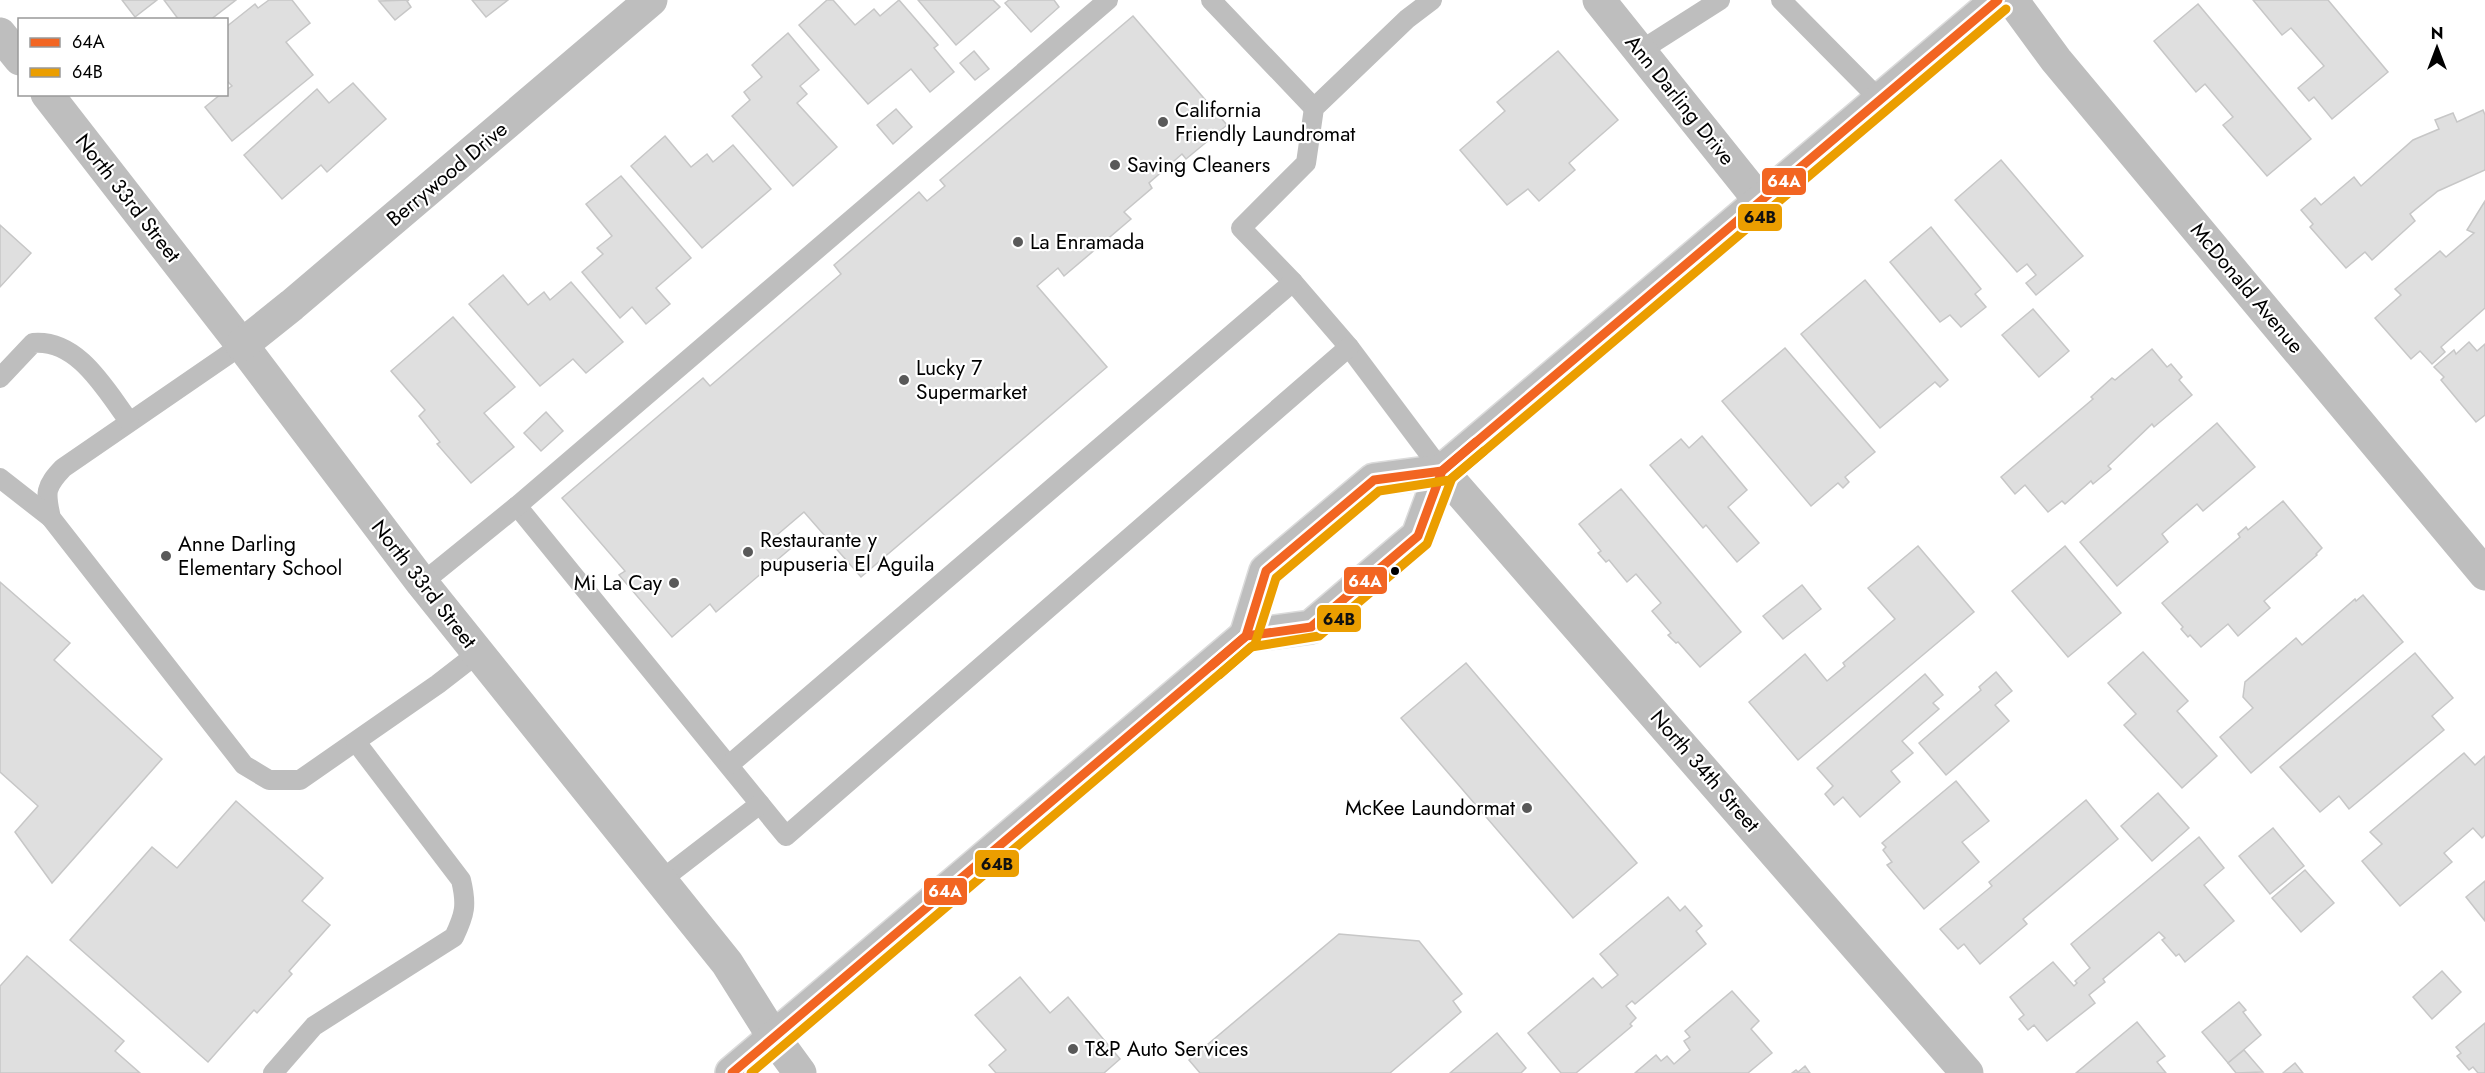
<svg xmlns="http://www.w3.org/2000/svg" width="2485" height="1073" font-family="Jost,sans-serif">
	<style>
		.building { fill: #dfdfdf; stroke: #c7c7c7; stroke-width: 1.5 }
		.lines { fill: none; stroke-linecap: round; stroke-linejoin: round }
		.primary-casing { stroke: #dbdbdb; stroke-width: 36 }
		.lane { stroke: #bebebe; stroke-width: 20 }
		.street { stroke: #bebebe; stroke-width: 33 }
		.primary { stroke: #bebebe; stroke-width: 33 }
		.bus-1-casing { stroke: #fff; stroke-width: 14 }
		.bus-2-casing { stroke: #fff; stroke-width: 14 }
		.bus-1 { stroke: #f26522; stroke-width: 9 }
		.bus-2 { stroke: #eb9e00; stroke-width: 9 }
		.poi-dot { fill: #595959; stroke: #fff; stroke-width: 2 }
		.bus-dot { fill: #000; stroke: #fff; stroke-width: 2 }
		.labels { text-anchor: middle; stroke-width: 4.5; stroke-linejoin: round; paint-order: stroke }
		.street-label { font-size: 21px; fill: #000; stroke: #fff }
		.poi-label { font-size: 21px; fill: #000; stroke: #fff; text-anchor: start }
		.line-badge { stroke: #fff; stroke-width: 2 }
		.badge-label { font-size: 16px; text-anchor: middle; font-weight: bold; fill: #fff }
		.pale-badge-label { font-size: 16px; text-anchor: middle; font-weight: bold; fill: #111 }
	</style>
	<rect width="100%" height="100%" fill="#fff"/>
	<g class="building">
		<polygon points="122,0 157,0 135,17"/>
		<polygon points="164,0 236,0 210,20 179,20"/>
		<polygon points="269,0 292,0 310,23 286,42 313,75 232,141 205,107 221,94 226,94 226,90 232,86 226,80 226,27 255,4 258,8"/>
		<polygon points="409,0 407,1 411,7 395,20 379,1"/>
		<polygon points="472,0 508,0 486,17"/>
		<polygon points="827,0 833,0 855,25 874,9 880,16 899,0 938,45 934,48 954,72 930,92 911,69 868,104 799,25"/>
		<polygon points="918,0 993,0 1000,7 956,45"/>
		<polygon points="1009,0 1054,0 1059,7 1031,32 1005,3"/>
		<polygon points="2253,0 2328,0 2388,72 2332,119 2314,97 2309,101 2298,88 2324,66 2291,28 2282,35"/>
		<polygon points="2198,4 2311,139 2267,176 2223,125 2233,117 2205,84 2196,92 2154,41"/>
		<polygon points="1133,16 1227,125 1186,159 1182,154 1149,183 1152,188 1124,212 1131,219 1064,276 1058,268 1037,286 1107,367 861,577 804,512 777,535 790,549 716,612 710,604 672,637 619,575 625,571 562,498 703,378 710,386 841,274 834,265 919,192 927,201 945,186 940,180"/>
		<polygon points="788,33 819,70 800,86 807,94 797,103 837,147 793,186 732,116 750,100 744,92 762,77 752,65"/>
		<polygon points="974,51 989,69 975,80 960,63"/>
		<polygon points="1558,51 1618,120 1569,163 1575,170 1539,201 1528,189 1507,205 1460,150 1505,111 1497,102"/>
		<polygon points="353,83 386,119 327,172 321,165 282,199 244,155 317,89 329,103"/>
		<polygon points="896,109 912,127 893,144 877,125"/>
		<polygon points="2483,110 2485,115 2485,170 2438,191 2410,214 2415,221 2372,260 2365,252 2346,268 2310,227 2313,224 2301,210 2315,198 2321,205 2354,177 2361,186 2413,140 2439,129 2435,120 2453,113 2457,122"/>
		<polygon points="665,136 691,167 707,154 713,162 733,145 771,189 702,248 631,166"/>
		<polygon points="2001,160 2083,256 2036,295 2026,283 2036,275 2027,264 2017,272 1955,200"/>
		<polygon points="621,176 691,258 656,288 670,304 646,324 632,307 620,318 582,272 603,254 597,248 612,236 586,204"/>
		<polygon points="2485,201 2485,308 2441,347 2445,352 2432,364 2420,351 2411,359 2375,318 2401,295 2395,289 2440,251 2446,257 2474,233 2467,230"/>
		<polygon points="0,225 31,253 0,287"/>
		<polygon points="1931,227 1981,289 1975,294 1986,307 1961,327 1950,315 1940,322 1890,262"/>
		<polygon points="503,275 528,305 544,292 550,300 571,282 623,342 586,373 573,359 540,386 469,304"/>
		<polygon points="1865,280 1948,380 1940,387 1935,382 1880,428 1801,334"/>
		<polygon points="2033,309 2069,351 2039,377 2002,335"/>
		<polygon points="453,317 515,387 484,413 514,447 471,483 437,444 440,442 419,416 425,410 391,371"/>
		<polygon points="2469,342 2477,351 2485,344 2485,415 2476,422 2441,380 2444,377 2434,367 2454,350 2456,354"/>
		<polygon points="1785,348 1875,452 1845,477 1849,482 1843,488 1838,483 1811,506 1722,401"/>
		<polygon points="2152,349 2167,367 2171,364 2182,377 2179,380 2192,395 2154,427 2152,424 2108,466 2111,469 2093,484 2091,481 2065,504 2062,501 2048,512 2025,485 2015,494 2001,477 2093,399 2091,397 2112,378 2115,380"/>
		<polygon points="546,412 563,431 541,451 524,433"/>
		<polygon points="2217,423 2255,467 2203,511 2197,504 2162,534 2168,542 2117,586 2080,542"/>
		<polygon points="1702,436 1747,490 1728,507 1759,543 1737,562 1706,525 1703,528 1650,465 1681,439 1689,448"/>
		<polygon points="1621,489 1741,632 1700,667 1678,642 1676,643 1668,635 1671,633 1652,611 1661,603 1636,574 1627,582 1609,560 1606,562 1598,553 1601,551 1579,524"/>
		<polygon points="2283,501 2322,548 2316,554 2317,555 2264,601 2270,608 2238,636 2228,624 2201,647 2190,635 2188,637 2181,629 2183,627 2162,603 2240,537 2238,534 2246,527 2248,530"/>
		<polygon points="1918,546 1974,612 1798,760 1749,702 1805,654 1827,681 1845,666 1843,663 1895,619 1868,588"/>
		<polygon points="2065,546 2121,613 2068,657 2012,591"/>
		<polygon points="0,582 70,643 54,660 162,759 52,883 15,832 38,806 0,772"/>
		<polygon points="1802,585 1821,609 1783,639 1763,616"/>
		<polygon points="2363,595 2403,642 2251,773 2220,737 2253,708 2243,697 2245,682 2296,638 2302,645 2355,599 2356,601"/>
		<polygon points="2143,652 2188,701 2177,711 2217,756 2182,788 2124,725 2136,714 2108,683"/>
		<polygon points="2415,653 2453,698 2432,716 2444,730 2349,809 2339,796 2320,812 2280,767"/>
		<polygon points="1466,663 1637,863 1573,918 1401,718"/>
		<polygon points="1996,672 2012,691 1995,705 2009,721 1946,775 1919,743 1981,690 1979,687"/>
		<polygon points="1925,674 1943,695 1933,703 1939,709 1902,741 1913,753 1891,771 1900,782 1860,817 1843,797 1834,805 1825,794 1833,786 1817,768"/>
		<polygon points="2464,753 2475,765 2485,756 2485,835 2482,838 2473,828 2444,853 2452,862 2400,906 2362,861 2382,844 2370,832"/>
		<polygon points="1956,781 1989,821 1962,842 1979,862 1924,909 1887,865 1892,862 1883,850 1886,847 1882,843"/>
		<polygon points="2158,793 2189,828 2152,861 2121,826"/>
		<polygon points="2086,800 2118,839 2023,919 2027,924 1980,964 1964,944 1958,949 1940,929 1992,886 1989,882"/>
		<polygon points="236,801 323,878 302,901 330,925 289,971 292,974 257,1013 254,1010 208,1062 70,940 152,847 177,868"/>
		<polygon points="2273,828 2304,866 2270,894 2239,856"/>
		<polygon points="2199,837 2224,868 2204,885 2234,921 2185,962 2179,954 2176,956 2162,940 2165,938 2159,932 2103,979 2105,982 2089,995 2095,1003 2047,1041 2034,1025 2028,1030 2019,1019 2024,1015 2010,997 2053,962 2074,986 2077,983 2075,981 2090,968 2071,944"/>
		<polygon points="2305,870 2334,903 2301,932 2272,898"/>
		<polygon points="2485,881 2485,921 2466,897"/>
		<polygon points="1668,897 1680,911 1685,906 1702,926 1696,931 1706,944 1635,1004 1632,1001 1626,1006 1636,1018 1630,1024 1632,1026 1576,1073 1561,1073 1528,1033 1593,978 1602,988 1618,975 1600,954"/>
		<polygon points="1339,934 1419,941 1462,994 1453,1001 1461,1012 1390,1073 1200,1073 1189,1060"/>
		<polygon points="27,956 124,1041 115,1051 140,1073 0,1073 0,986"/>
		<polygon points="2442,971 2461,992 2432,1019 2413,997"/>
		<polygon points="1020,977 1050,1013 1068,997 1120,1059 1104,1073 996,1073 989,1065 1006,1050 975,1015"/>
		<polygon points="1732,991 1759,1021 1751,1029 1772,1053 1748,1073 1635,1073 1656,1055 1661,1061 1667,1056 1674,1064 1690,1050 1684,1041 1690,1037 1685,1031"/>
		<polygon points="2239,1002 2246,1010 2243,1012 2261,1035 2228,1063 2202,1032"/>
		<polygon points="2137,1022 2165,1056 2157,1062 2166,1073 2076,1073"/>
		<polygon points="2485,1023 2485,1073 2478,1073 2473,1067 2469,1070 2457,1056 2461,1053 2456,1047"/>
		<polygon points="1497,1033 1526,1068 1521,1073 1450,1073"/>
		<polygon points="2244,1050 2263,1072 2236,1073 2228,1063"/>
		<polygon points="2295,1063 2303,1073 2283,1073"/>
		<polygon points="1805,1066 1810,1073 1792,1073 1796,1070 1798,1072"/>
	</g>
	<g class="lines">
		<g class="primary-casing">
			<g id="primary">
				<polyline points="1246,636 1266,571 1374,480 1442,471"/>
				<polyline points="732,1073 1246,636 1311,627 1418,536 1442,471 1998,0"/>
			</g>
		</g>
		<g class="lane">
			<polyline points="1211,0 1314,108"/>
			<polyline points="1432,0 1407,19 1314,108 1306,163 1241,228 1293,282 1349,347 1442,471"/>
			<polyline points="1781,0 1880,100"/>
			<polyline points="1640,51 1720,0"/>
			<path d="M242,345l-179,123c-18,19 -18,24 -12,50l193,247 25,15h31l138,-96 40,-31"/>
			<path d="M0,378l33,-35c45,-4 72,46 96,78"/>
			<polyline points="0,478 51,518"/>
			<polyline points="517,506 786,836 1349,347"/>
			<polyline points="422,583 517,506 1108,0"/>
			<polyline points="729,765 1293,282"/>
			<polyline points="660,881 760,804"/>
			<path d="M273,1073l41,-47 140,-89c11,-23 13,-32 7,-57l-105,-138"/>
		</g>
		<g class="street">
			<polyline points="1599,0 1760,201"/>
			<polyline points="2012,0 2056,60 2485,574"/>
			<polyline points="0,34 20,59"/>
			<polyline points="47,94 242,345 422,583 727,963 773,1036 800,1073"/>
			<polyline points="242,345 292,305 651,0"/>
			<polyline points="1442,471 1967,1073"/>
		</g>
		<use href="#primary" class="primary"/>
		<g class="bus-1-casing">
			<g id="bus-1">
				<polyline points="1211,666 1246,636 1311,627 1418,536 1442,471 1476,442"/>
				<polyline points="732,1073 1246,636 1266,571 1374,480 1442,471 1998,0"/>
			</g>
		</g>
		<g class="bus-2-casing">
			<g id="bus-2">
				<polyline points="1219,675 1251,647 1319,636 1427,544 1452,478 1484,451"/>
				<polyline points="751,1073 1255,644 1276,578 1379,491 1450,480 2006,9"/>
			</g>
		</g>
		<use href="#bus-1" class="bus-1"/>
		<use href="#bus-2" class="bus-2"/>
	</g>
	<g class="poi-dot">
		<circle cx="1163" cy="122" r="6"/>
		<circle cx="1115" cy="165" r="6"/>
		<circle cx="1018" cy="242" r="6"/>
		<circle cx="904" cy="380" r="6"/>
		<circle cx="748" cy="552" r="6"/>
		<circle cx="166" cy="556" r="6"/>
		<circle cx="674" cy="583" r="6"/>
		<circle cx="1527" cy="808" r="6"/>
		<circle cx="1073" cy="1049" r="6"/>
	</g>
	<circle class="bus-dot" cx="1395" cy="571" r="5"/>
	<g class="labels">
		<g class="street-label">
			<text transform="translate(1680 100) rotate(51)" y="7">Ann Darling Drive</text>
			<text transform="translate(447 174) rotate(-40)" y="7">Berrywood Drive</text>
			<text transform="translate(128 198) rotate(52)" y="7">North 33rd Street</text>
			<text transform="translate(2247 288) rotate(50)" y="7">McDonald Avenue</text>
			<text transform="translate(424 584) rotate(52)" y="7">North 33rd Street</text>
			<text transform="translate(1705 771) rotate(49)" y="7">North 34th Street</text>
		</g>
		<g class="poi-label">
			<text x="1175" y="117">California<tspan x="1175" dy="24">Friendly Laundromat</tspan></text>
			<text x="1127" y="172">Saving Cleaners</text>
			<text x="1030" y="249">La Enramada</text>
			<text x="916" y="375">Lucky 7<tspan x="916" dy="24">Supermarket</tspan></text>
			<text x="760" y="547">Restaurante y<tspan x="760" dy="24">pupuseria El Aguila</tspan></text>
			<text x="178" y="551">Anne Darling<tspan x="178" dy="24">Elementary School</tspan></text>
			<text x="662" y="590" text-anchor="end">Mi La Cay</text>
			<text x="1515" y="815" text-anchor="end">McKee Laundormat</text>
			<text x="1085" y="1056">T&amp;P Auto Services</text>
		</g>
	</g>
	<g class="line-badge">
		<rect x="1761" y="167" width="46" height="29" rx="6" fill="#f26522"/>
		<rect x="1737" y="203" width="46" height="29" rx="6" fill="#eb9e00"/>
		<rect x="1343" y="566" width="45" height="29" rx="6" fill="#f26522"/>
		<rect x="1316" y="604" width="46" height="29" rx="6" fill="#eb9e00"/>
		<rect x="974" y="849" width="46" height="29" rx="6" fill="#eb9e00"/>
		<rect x="923" y="877" width="45" height="29" rx="6" fill="#f26522"/>
	</g>
	<g class="badge-label">
		<text x="1784" y="187">64A</text>
		<text x="1365" y="587">64A</text>
		<text x="945" y="897">64A</text>
	</g>
	<g class="pale-badge-label">
		<text x="1760" y="223">64B</text>
		<text x="1339" y="625">64B</text>
		<text x="997" y="870">64B</text>
	</g>
	<rect x="18" y="18" width="210" height="78" fill="#ffffff" stroke="#999999" stroke-width="1.5"/>
	<rect x="30" y="38" width="30" height="9" fill="#f26522" stroke="#999999" stroke-width="1.5"/>
	<text x="72" y="48" font-size="18" fill="#000000">64A</text>
	<rect x="30" y="68" width="30" height="9" fill="#eb9e00" stroke="#999999" stroke-width="1.5"/>
	<text x="72" y="78" font-size="18" fill="#000000">64B</text>
	<g transform="translate(2437 48)" stroke="#ffffff" stroke-width="4.5" paint-order="stroke">
	<path d="M0-4.5L10 22L0 15L-10 22Z" fill="#000000"/>
	<text y="-9" font-size="16" font-weight="bold" text-anchor="middle" fill="#000000">N</text>
	</g>
</svg>
